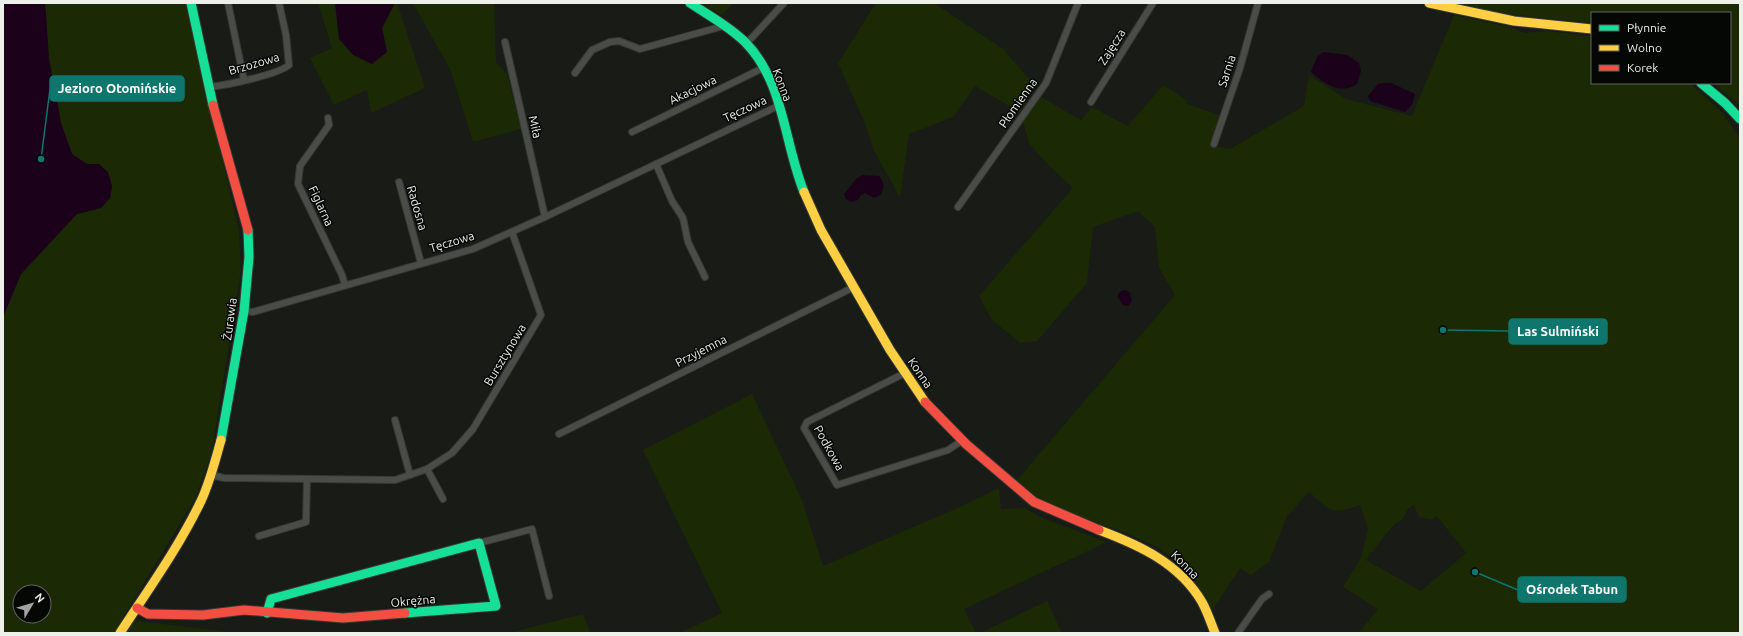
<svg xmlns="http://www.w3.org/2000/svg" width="1743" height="636" font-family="Ubuntu,sans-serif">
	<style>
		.green { fill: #1b2a05; fill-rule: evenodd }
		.water { fill: #1b021a }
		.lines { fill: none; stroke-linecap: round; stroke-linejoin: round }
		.street-casing { stroke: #363834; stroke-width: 8 }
		.fast-casing { stroke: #363834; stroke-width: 11 }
		.slow-casing { stroke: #363834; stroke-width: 11 }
		.jam-casing { stroke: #363834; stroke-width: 11 }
		.street { stroke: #4a4c48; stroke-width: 6 }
		.fast { stroke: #16e098; stroke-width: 9 }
		.slow { stroke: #ffcf43; stroke-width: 9 }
		.jam { stroke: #f24e42; stroke-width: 9 }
		.labels { text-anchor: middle; stroke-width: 3; stroke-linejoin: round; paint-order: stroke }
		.street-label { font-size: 12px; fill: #ecf0e9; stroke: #050704 }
		.leader { fill: none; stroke: #0f766e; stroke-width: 1.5 }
		.callout-dot { fill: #0f766e; stroke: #050704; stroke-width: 1.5 }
		.callout { fill: #0f766e; stroke: #0f766e; stroke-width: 1.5 }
		.callout-label { font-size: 13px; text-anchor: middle; font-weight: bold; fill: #fff }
	</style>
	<rect width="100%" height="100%" fill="#181b16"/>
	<g class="green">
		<path d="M45,3h141l53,228 2,39 -29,181 -16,46 -74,122 114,14h-233v-316l18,-43 56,-60 24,-6 9,-10 2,-12 -25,-22 -15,-10 -11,-31 -12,-64zM20,592h24v24h-24z"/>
		<polygon points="318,3 336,4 339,39 387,52 382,28 395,3 397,3 425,88 371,113 367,90 334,105 310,58 332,48"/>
		<polygon points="413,3 494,3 496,62 507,74 521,129 473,142 451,71"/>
		<polygon points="700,3 733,3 722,15"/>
		<polygon points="876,3 934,3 1003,49 1035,86 1020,112 975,86 953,117 909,134 900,197 874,151 864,121 838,63"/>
		<polygon points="1456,3 1740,3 1740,106 1713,83 1730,83 1730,13 1592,13 1592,23 1487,12"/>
		<path d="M1454,15l56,12 14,6 22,-2 46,5v47h98l32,29 18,27v494h-381l19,-24 -35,-22 18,-29 7,-29 -8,-24c-28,10 -29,7 -51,-13l-22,24 -18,46 -18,13 -11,-7 -29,44 -15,-28 -16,-19 -21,-17 -33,-15 -82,-29 -27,-24 158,-185 -16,-27 -4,-41 -17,-16 -45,16 -6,56 -50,58 -17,2 -28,-23 -13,-24 94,-108 -24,-22 -20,-23 -6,-21 18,-25 40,23 11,-13 36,19 35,-41 25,16 -1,3 34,12 -10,29 19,4 74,-43 5,-31 37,24 66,17zM1414,505l5,12 11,3 7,-4 29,37 -45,38 -55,-31 19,-25 11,-12 6,-3 6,-11z"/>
		<polygon points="752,394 802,500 823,566 953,510 999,488 1001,509 1025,508 1040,517 1107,542 964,609 976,633 680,633 722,613 643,450"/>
		<polygon points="1047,601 1062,633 980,633"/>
		<polygon points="583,614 590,632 619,633 509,633"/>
	</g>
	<g class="water">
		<polygon points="3,3 45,3 49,59 61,123 72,154 87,164 99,164 108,172 112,186 110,198 101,208 77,214 21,274 3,317"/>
		<polygon points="335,3 395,3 382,28 387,52 372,64 353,55 339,39"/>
		<path d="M1323,52l24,3 12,8 2,8 -4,13c-17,11 -32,0 -46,-12l6,-15z"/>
		<polygon points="1385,83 1391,83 1415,94 1412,105 1405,112 1370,101 1368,96 1378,84"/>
		<path d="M862,175l17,1c5,6 6,13 1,19l-6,3 -9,-5 -4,2 -3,5 -7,2 -5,-3 -2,-5 12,-15z"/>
		<polygon points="1126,290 1130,293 1132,301 1128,306 1123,305 1117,296 1121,291"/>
	</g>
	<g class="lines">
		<g class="street-casing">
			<g id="street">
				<polyline points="228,3 244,80"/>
				<polyline points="505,42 545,217"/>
				<polyline points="746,44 784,3"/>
				<polyline points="575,73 592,50 610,42 619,41 640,49 720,27 722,23"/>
				<path d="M209,87c18,-2 68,-12 80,-22l-3,-30 -7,-32"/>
				<polyline points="1091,102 1153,3"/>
				<polyline points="328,118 329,125 300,166 298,184 342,275 345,285"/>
				<polyline points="632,132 763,68"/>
				<polyline points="1214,144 1240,68 1258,3"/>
				<polyline points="656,164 672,201 683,218 688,242 705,277"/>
				<polyline points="399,182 421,263"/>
				<polyline points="958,207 1046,83 1078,3"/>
				<polyline points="244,311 253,312 473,249 545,217 778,106"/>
				<polyline points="905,373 807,422 804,428 837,485 948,450 963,440"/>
				<polyline points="395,420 410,475"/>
				<polyline points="559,434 854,287"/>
				<polyline points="427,469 443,499"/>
				<polyline points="211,475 224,478 395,480 427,469 452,453 473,429 541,315 512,232"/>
				<polyline points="259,536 306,522 307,479"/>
				<polyline points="479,543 532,529 549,596"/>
				<polyline points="1238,633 1262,599 1269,594"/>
			</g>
		</g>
		<g class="fast-casing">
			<g id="fast">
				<polyline points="191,3 213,105"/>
				<path d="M690,3c18,12 39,23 55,39 39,39 39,101 59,150"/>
				<polyline points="1701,83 1725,103 1740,119"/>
				<polyline points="221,440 244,311 249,257 248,230"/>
				<polyline points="267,613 271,599 479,543 496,606 405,613"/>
			</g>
		</g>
		<g class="slow-casing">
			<g id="slow">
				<polyline points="1429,3 1514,21 1592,29"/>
				<polyline points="804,192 821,230 890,350 925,402"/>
				<path d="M1099,530c40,15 80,33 103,72 5,9 9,21 13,31"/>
				<path d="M120,633c28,-43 59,-86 81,-132 9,-19 14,-40 20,-61"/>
			</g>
		</g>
		<g class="jam-casing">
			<g id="jam">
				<polyline points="213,105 248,230"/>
				<polyline points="925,402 966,444 1034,502 1099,530"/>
				<polyline points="137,608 148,614 203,615 244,610 343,618 405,613"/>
			</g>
		</g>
		<use href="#street" class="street"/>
		<use href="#fast" class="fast"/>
		<use href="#slow" class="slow"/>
		<use href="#jam" class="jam"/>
	</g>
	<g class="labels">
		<g class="street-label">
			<text transform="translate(1112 47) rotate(-58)" y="4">Zajęcza</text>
			<text transform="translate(254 64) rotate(-16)" y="4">Brzozowa</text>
			<text transform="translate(1227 71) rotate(-72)" y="4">Sarnia</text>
			<text transform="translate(782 85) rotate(69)" y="4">Konna</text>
			<text transform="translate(693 90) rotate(-26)" y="4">Akacjowa</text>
			<text transform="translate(1018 103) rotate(-55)" y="4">Płomienna</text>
			<text transform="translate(745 109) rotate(-25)" y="4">Tęczowa</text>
			<text transform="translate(535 127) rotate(77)" y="4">Miła</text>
			<text transform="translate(321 206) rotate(65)" y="4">Figlarna</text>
			<text transform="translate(417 208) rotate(74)" y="4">Radosna</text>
			<text transform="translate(452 242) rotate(-17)" y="4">Tęczowa</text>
			<text transform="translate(230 319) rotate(-82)" y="4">Żurawia</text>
			<text transform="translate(701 351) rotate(-27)" y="4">Przyjemna</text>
			<text transform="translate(505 355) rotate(-59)" y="4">Bursztynowa</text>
			<text transform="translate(920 373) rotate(56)" y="4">Konna</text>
			<text transform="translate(829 448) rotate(61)" y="4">Podkowa</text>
			<text transform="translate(1185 565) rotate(45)" y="4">Konna</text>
			<text transform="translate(413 601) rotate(-5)" y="4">Okrężna</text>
		</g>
	</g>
	<path class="leader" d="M41 159L50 89M1443 330L1509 331M1475 572L1518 590"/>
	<g class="callout-dot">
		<circle cx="41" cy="159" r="4"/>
		<circle cx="1443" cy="330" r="4"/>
		<circle cx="1475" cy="572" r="4"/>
	</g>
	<g class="callout">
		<rect x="50" y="76" width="134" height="25" rx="4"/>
		<rect x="1509" y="319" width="98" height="25" rx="4"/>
		<rect x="1518" y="577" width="108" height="25" rx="4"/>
	</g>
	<g class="callout-label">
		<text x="117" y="93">Jezioro Otomińskie</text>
		<text x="1558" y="336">Las Sulmiński</text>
		<text x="1572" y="594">Ośrodek Tabun</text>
	</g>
	<rect width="1743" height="636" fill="none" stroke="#ecf0e9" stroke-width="8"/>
	<rect x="1591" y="12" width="140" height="72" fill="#050704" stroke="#616460"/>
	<rect x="1599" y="25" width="20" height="6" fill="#16e098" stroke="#616460"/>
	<text x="1627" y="32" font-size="12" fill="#ecf0e9">Płynnie</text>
	<rect x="1599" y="45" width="20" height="6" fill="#ffcf43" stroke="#616460"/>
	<text x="1627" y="52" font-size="12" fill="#ecf0e9">Wolno</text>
	<rect x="1599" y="65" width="20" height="6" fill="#f24e42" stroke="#616460"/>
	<text x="1627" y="72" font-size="12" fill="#ecf0e9">Korek</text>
	<g transform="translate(32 604) rotate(52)"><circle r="19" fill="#050704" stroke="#616460"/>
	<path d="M0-3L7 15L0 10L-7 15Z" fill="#a2a59f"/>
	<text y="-6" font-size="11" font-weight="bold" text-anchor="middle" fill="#ecf0e9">N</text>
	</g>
</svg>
